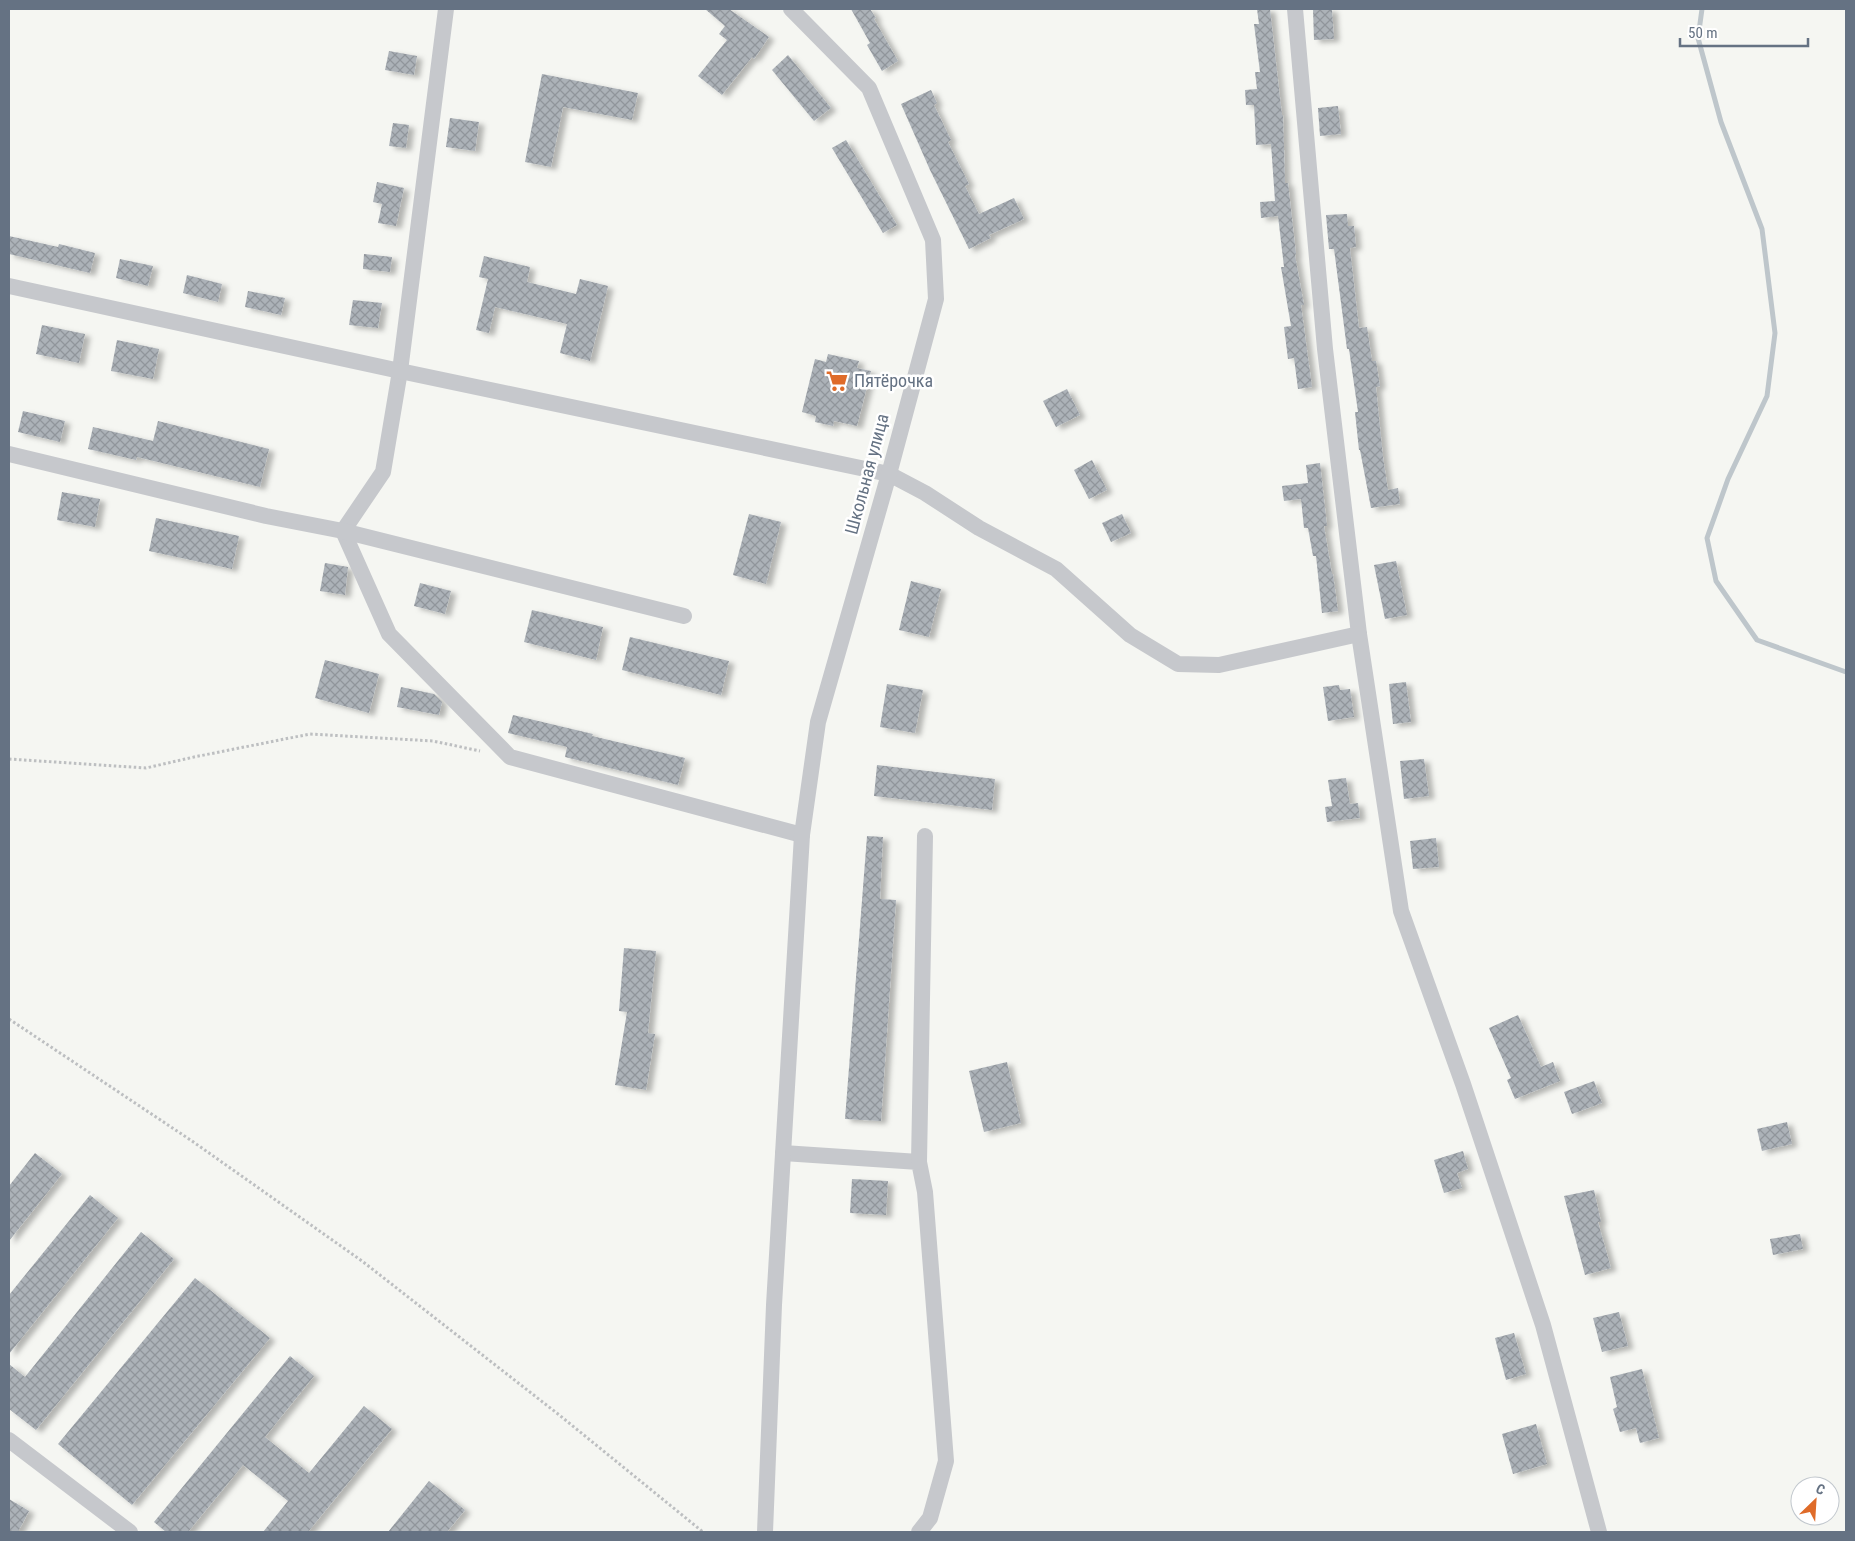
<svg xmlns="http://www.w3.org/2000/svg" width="1855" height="1541" font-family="'Roboto Condensed',sans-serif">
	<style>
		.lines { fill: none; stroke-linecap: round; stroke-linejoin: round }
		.stream { stroke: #bec6cb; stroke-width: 5 }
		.building { fill: url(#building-cross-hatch); filter: url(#shadow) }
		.path { stroke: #bdbfc1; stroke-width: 3; stroke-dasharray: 2.5 2.5; stroke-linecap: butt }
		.minor { stroke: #c6c8cc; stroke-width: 16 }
		.labels { text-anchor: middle; stroke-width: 5; stroke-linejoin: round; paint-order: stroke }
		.poi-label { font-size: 18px; fill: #657283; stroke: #fff; text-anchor: start }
		.street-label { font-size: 18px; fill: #657283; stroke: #fff }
	</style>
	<defs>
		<pattern id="building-cross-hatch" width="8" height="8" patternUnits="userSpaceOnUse" patternTransform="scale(1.25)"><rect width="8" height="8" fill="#acb2b8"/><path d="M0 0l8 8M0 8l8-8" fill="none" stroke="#90959b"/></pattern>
		<filter id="shadow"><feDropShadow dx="5.5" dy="3" stdDeviation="2.5" flood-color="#0004"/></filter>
	</defs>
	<rect width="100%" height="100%" fill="#f5f6f2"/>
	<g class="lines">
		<polyline class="stream" points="1702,9 1698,38 1721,122 1762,229 1775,333 1767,396 1728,479 1707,538 1716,581 1757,640 1846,672"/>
	</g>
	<g class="building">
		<polygon points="705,9 729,9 769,37 754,59 752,57 722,95 698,76 727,40 719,34 725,26"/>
		<polygon points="851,9 870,9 876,18 874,19 898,61 882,71 867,45 870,43"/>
		<polygon points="1257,9 1270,9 1282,115 1283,115 1285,183 1288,183 1296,254 1295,255 1304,305 1301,305 1312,387 1298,389 1294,358 1288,359 1284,327 1291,326 1281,267 1284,267 1278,216 1261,218 1260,202 1275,201 1271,144 1256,145 1254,105 1246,105 1245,90 1257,89 1255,72 1260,72 1254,24 1259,24"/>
		<polygon points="1313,9 1332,9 1334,39 1314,40"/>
		<polygon points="389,51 417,56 414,75 385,70"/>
		<polygon points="788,55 831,108 814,121 772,70"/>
		<polygon points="542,74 638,93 632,120 563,107 551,167 525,162"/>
		<polygon points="931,90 937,103 934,105 951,140 948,142 969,184 965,186 979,214 1014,198 1024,219 989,235 991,238 969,249 930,170 901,104"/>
		<polygon points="1338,106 1341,134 1320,136 1318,108"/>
		<polygon points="450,118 479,122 475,151 446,147"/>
		<polygon points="393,123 409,125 406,148 389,146"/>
		<polygon points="846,140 897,225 883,233 832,148"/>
		<polygon points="377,182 404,188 396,226 378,223 382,204 373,202"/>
		<polygon points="1347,214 1348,226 1354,226 1356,247 1350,248 1359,328 1367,327 1372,361 1376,361 1380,386 1376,387 1383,457 1388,490 1398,488 1400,504 1371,508 1360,450 1359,450 1355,412 1358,412 1349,349 1347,349 1334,249 1329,249 1326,215"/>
		<polygon points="9,236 58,247 59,244 95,253 90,273 9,254"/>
		<polygon points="364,254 392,257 390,272 363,269"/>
		<polygon points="484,256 530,267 527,282 576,294 580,279 608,286 590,361 560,353 567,324 495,307 489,333 476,330 488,279 479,277"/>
		<polygon points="120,259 153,266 148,286 116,278"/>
		<polygon points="187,275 222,284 218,302 183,293"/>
		<polygon points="248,291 285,298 281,315 245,307"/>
		<polygon points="353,300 382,303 378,328 349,325"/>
		<polygon points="42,325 85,334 79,363 36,354"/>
		<polygon points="117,340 159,349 153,379 111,371"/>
		<polygon points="828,354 859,361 857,368 871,371 857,426 834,421 833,426 815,422 816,416 802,412 815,359 826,362"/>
		<polygon points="1067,389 1080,415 1056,427 1043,401"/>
		<polygon points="23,411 65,421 60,442 18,432"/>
		<polygon points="158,421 269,449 260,487 137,457 136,460 88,449 93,427 153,441"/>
		<polygon points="1092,460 1107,490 1089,499 1074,470"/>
		<polygon points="1320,463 1327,526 1324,526 1332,574 1333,574 1338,611 1322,613 1316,556 1313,556 1308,528 1304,528 1301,499 1284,501 1282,486 1308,483 1306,465"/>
		<polygon points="62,492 100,499 95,527 57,520"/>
		<polygon points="749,514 781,522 766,584 733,575"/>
		<polygon points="1122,514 1131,533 1111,542 1102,523"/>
		<polygon points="156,518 239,536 232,569 149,551"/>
		<polygon points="1396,561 1407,615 1385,619 1374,565"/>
		<polygon points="325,563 348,567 345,595 320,591"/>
		<polygon points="911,581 941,589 929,637 899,630"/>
		<polygon points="420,583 451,591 445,614 414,606"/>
		<polygon points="532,610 603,627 596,660 524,642"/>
		<polygon points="630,637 729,661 721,695 622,670"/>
		<polygon points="325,660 379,674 369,713 315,698"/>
		<polygon points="1406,682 1411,722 1393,724 1389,684"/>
		<polygon points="887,684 923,690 915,733 880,727"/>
		<polygon points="1339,685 1340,690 1350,689 1354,717 1328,721 1323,687"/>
		<polygon points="401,687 434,694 442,702 439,715 397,707"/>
		<polygon points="513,715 593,734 592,736 685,758 678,785 565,757 567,747 508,733"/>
		<polygon points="1424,759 1429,796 1404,799 1400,761"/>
		<polygon points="877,765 995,779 992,810 874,796"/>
		<polygon points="1346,778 1350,804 1358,803 1360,818 1327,822 1325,807 1332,806 1328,780"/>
		<polygon points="867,836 883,837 880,899 896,900 881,1121 845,1119"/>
		<polygon points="1436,838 1439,867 1413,869 1410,841"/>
		<polygon points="624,948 656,951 648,1033 655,1034 646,1090 615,1085 627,1012 619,1011"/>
		<polygon points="1518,1015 1541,1067 1553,1062 1560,1081 1515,1099 1507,1080 1511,1078 1489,1028"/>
		<polygon points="1007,1062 1021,1123 984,1132 969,1071"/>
		<polygon points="1594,1081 1602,1103 1572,1114 1564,1092"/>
		<polygon points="1787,1122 1792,1144 1762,1151 1757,1129"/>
		<polygon points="1463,1151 1468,1169 1457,1173 1462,1188 1444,1193 1434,1160"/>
		<polygon points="35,1153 62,1174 9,1241 9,1186"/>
		<polygon points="852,1179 888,1181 886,1215 850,1213"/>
		<polygon points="1594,1190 1601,1222 1598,1222 1611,1268 1585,1275 1564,1196"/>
		<polygon points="90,1195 118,1218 9,1354 9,1295"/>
		<polygon points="141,1232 174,1259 36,1430 9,1409 9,1364 25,1377"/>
		<polygon points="1800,1234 1803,1249 1773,1255 1770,1239"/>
		<polygon points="195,1278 270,1338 132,1505 58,1444"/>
		<polygon points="1619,1312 1628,1346 1602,1352 1593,1318"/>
		<polygon points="1514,1333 1526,1374 1506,1380 1495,1338"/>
		<polygon points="290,1356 314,1376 265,1437 309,1473 364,1406 392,1429 308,1532 263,1532 288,1501 243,1465 188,1532 166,1532 154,1522"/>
		<polygon points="1642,1369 1659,1438 1640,1443 1636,1428 1620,1432 1613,1409 1617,1407 1610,1377"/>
		<polygon points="1536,1424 1547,1464 1513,1474 1502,1434"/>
		<polygon points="429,1481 465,1510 447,1532 388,1532"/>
		<polygon points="9,1499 29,1511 18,1532 9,1532"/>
	</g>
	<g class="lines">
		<g class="path">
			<polyline points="9,759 146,768 194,757 310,734 433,741 480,751"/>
			<polyline points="9,1019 192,1141 362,1261 558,1414 703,1532"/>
		</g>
		<g class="minor">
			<polyline points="446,9 400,371 383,472 343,531 389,634 510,757 802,835"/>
			<polyline points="1295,9 1325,349 1359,634 1401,911 1463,1084 1543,1325 1599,1532"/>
			<polyline points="9,286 400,371 889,474 925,493 979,528 1056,569 1130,635 1178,664 1219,665 1359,634"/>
			<polyline points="9,454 266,516 343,531 684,616"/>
			<polyline points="783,1153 919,1162 925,1192 946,1461 930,1518 919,1532"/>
			<polyline points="919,1162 925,836"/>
			<polyline points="9,1440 130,1532"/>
			<polyline points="765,1532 774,1305 802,835 818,722 889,474 936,299 933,240 869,88 791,9"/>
		</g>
	</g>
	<defs>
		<g id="supermarket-bare" transform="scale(1.725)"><path d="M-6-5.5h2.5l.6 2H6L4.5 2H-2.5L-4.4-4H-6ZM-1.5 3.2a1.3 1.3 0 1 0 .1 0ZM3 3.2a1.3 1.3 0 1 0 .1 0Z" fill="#df6b29" stroke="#fff" stroke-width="2.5" paint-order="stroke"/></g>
	</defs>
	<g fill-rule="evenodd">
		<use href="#supermarket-bare" x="837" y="381"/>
	</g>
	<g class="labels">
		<g class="poi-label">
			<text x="854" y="387">Пятёрочка</text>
		</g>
		<g class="street-label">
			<text transform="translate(867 474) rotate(-75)" y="6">Школьная улица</text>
		</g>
	</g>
	<rect width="1855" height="1541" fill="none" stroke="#657283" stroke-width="20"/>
	<g transform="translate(1815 1501) rotate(25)"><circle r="24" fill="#ffffff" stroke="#c1c7cd"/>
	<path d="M0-4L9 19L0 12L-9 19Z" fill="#df6b29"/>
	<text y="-8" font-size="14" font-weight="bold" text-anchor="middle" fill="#657283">С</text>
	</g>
	<path d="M1680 38v8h128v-8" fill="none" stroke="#657283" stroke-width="2.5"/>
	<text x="1688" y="38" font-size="15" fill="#657283" stroke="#ffffff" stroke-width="4" paint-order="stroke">50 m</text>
</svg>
